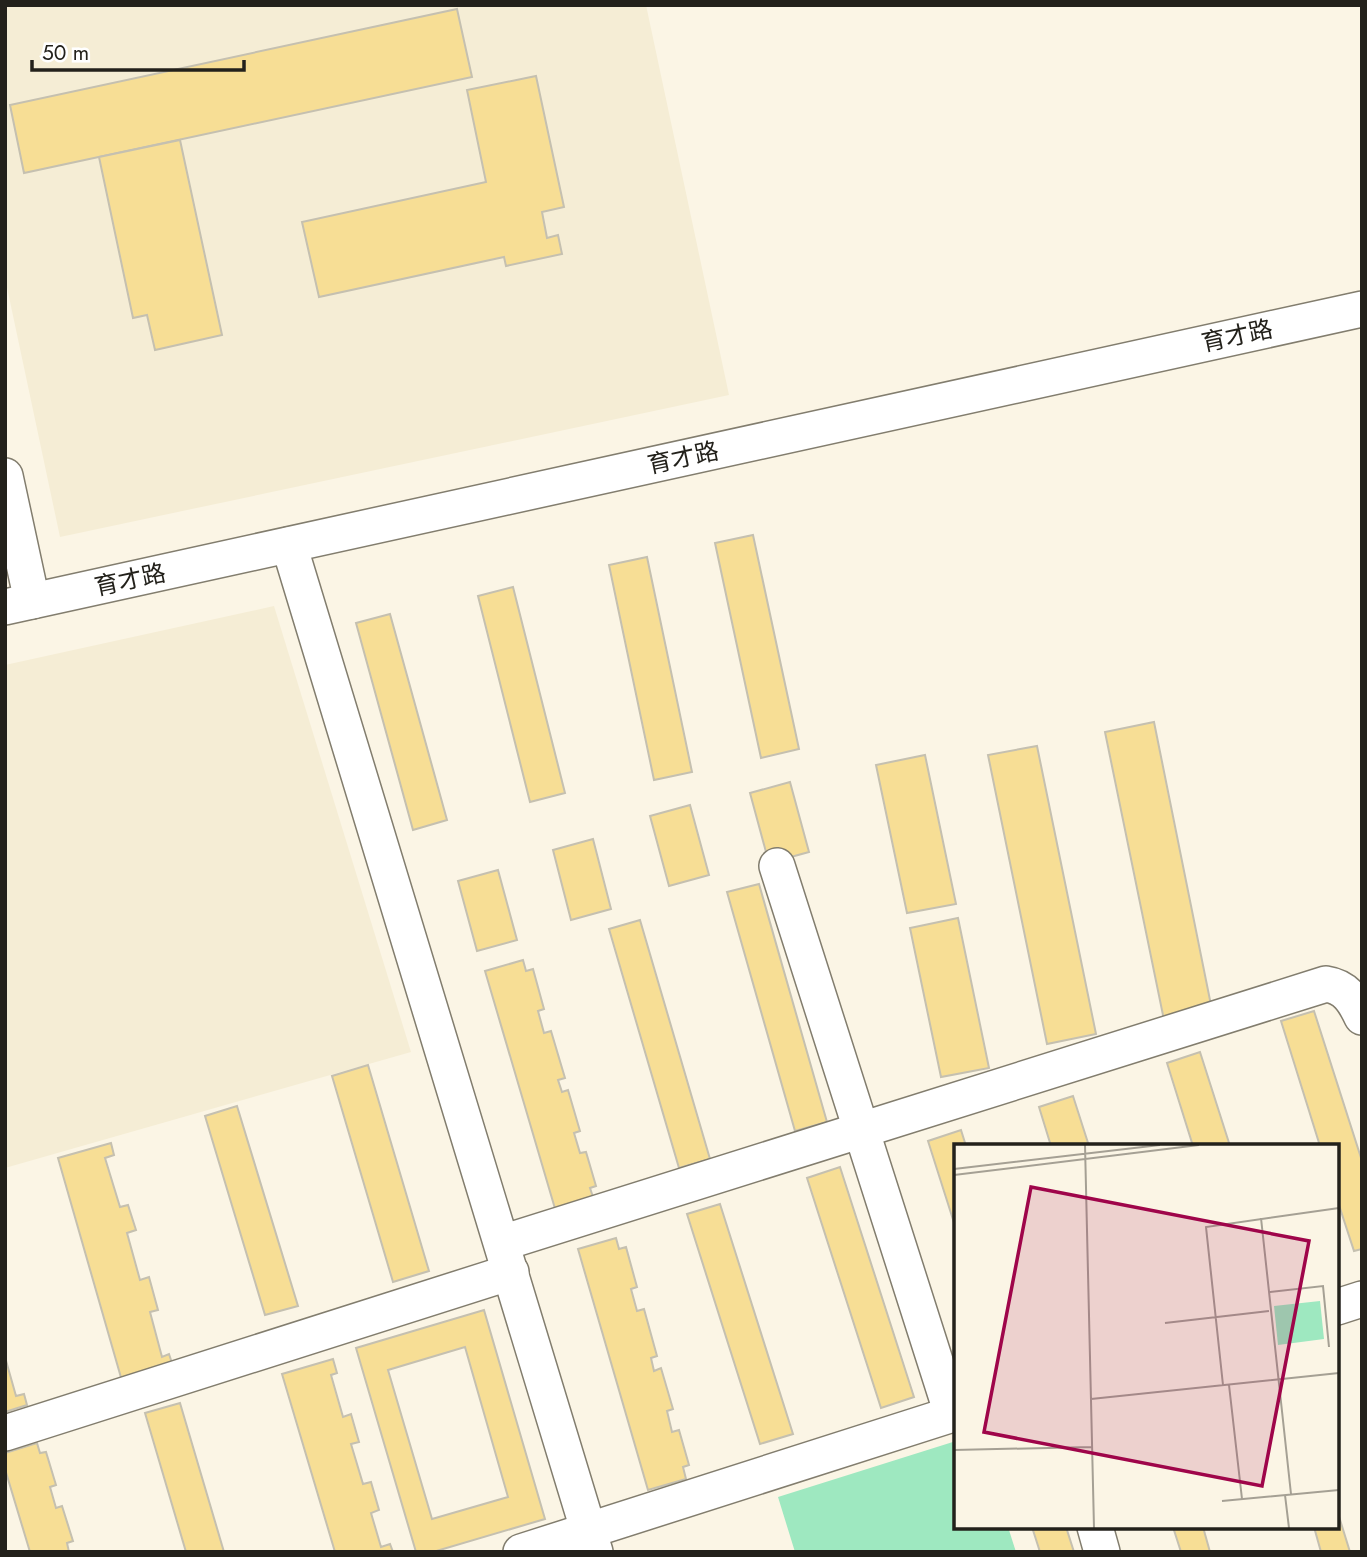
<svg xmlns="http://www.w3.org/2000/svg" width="1367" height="1557" font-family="Jost,'Noto Sans SC',sans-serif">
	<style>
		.built { fill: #f5edd5 }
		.green { fill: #9ee8c0 }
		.building { fill: #f7de95; stroke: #c5c0b0; stroke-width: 2; fill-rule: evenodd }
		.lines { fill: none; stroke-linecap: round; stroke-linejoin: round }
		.minor-casing { stroke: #827d6e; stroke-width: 38 }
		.minor { stroke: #fff; stroke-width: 35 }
		.labels { text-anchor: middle; stroke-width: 7; stroke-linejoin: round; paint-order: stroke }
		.street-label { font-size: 24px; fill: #23211b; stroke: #fff }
		.inset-road { fill: none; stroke: #a5a094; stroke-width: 2 }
		.view { fill: #9f054a; fill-opacity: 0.15; stroke: #9f054a; stroke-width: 3.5 }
		.inset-edge { fill: none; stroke: #23211b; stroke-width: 3.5 }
	</style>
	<rect width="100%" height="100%" fill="#fbf5e5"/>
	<g class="built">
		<polygon points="5,5 646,5 729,395 60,537 5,278"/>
		<polygon points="274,606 411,1052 5,1168 5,665"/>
	</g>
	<polygon class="green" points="956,1441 956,1527 1008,1527 1016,1552 795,1552 778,1497"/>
	<g class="building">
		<polygon points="457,9 472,77 24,173 10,105"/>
		<polygon points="536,76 564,207 542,212 547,238 558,235 562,254 506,266 504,257 319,297 302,222 486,182 467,90"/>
		<polygon points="180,140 222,335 155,350 147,315 133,318 99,157"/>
		<polygon points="753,535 799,749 761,758 715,543"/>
		<polygon points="647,557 692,772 654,780 609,565"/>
		<polygon points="513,587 565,793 530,802 478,596"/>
		<polygon points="390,614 447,820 413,830 356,623"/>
		<polygon points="1154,722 1212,1010 1164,1020 1105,732"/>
		<polygon points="1037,746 1096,1034 1047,1044 988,755"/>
		<polygon points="925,755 956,904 907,913 876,765"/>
		<polygon points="790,782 809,852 769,863 750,793"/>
		<polygon points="690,805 709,875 669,886 650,816"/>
		<polygon points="593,839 611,909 571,920 553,850"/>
		<polygon points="498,870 517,940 477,951 458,881"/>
		<polygon points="759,884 827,1122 795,1131 727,892"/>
		<polygon points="958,918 989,1068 941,1077 910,928"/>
		<polygon points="640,920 710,1159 679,1168 609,929"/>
		<polygon points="523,960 526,971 533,969 544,1009 538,1011 544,1033 551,1031 565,1078 558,1080 562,1092 568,1090 580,1131 574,1133 580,1153 586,1152 596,1186 590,1188 594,1200 556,1212 485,971"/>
		<polygon points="1314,1011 1362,1161 1362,1249 1354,1251 1337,1199 1337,1146 1320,1146 1281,1021"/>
		<polygon points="1200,1052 1230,1146 1193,1146 1167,1063"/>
		<polygon points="368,1065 429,1271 393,1282 332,1076"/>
		<polygon points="1073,1096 1089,1146 1051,1146 1039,1107"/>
		<polygon points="237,1106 298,1306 265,1315 205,1116"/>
		<polygon points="961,1130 966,1146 956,1146 956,1229 928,1141"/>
		<polygon points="111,1143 114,1155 105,1158 120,1207 128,1205 136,1230 127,1233 140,1280 149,1277 158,1310 150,1312 162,1357 169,1354 173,1366 122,1381 58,1158"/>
		<polygon points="840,1167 914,1397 881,1408 807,1178"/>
		<polygon points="720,1204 793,1434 760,1444 687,1214"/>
		<polygon points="616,1238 619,1249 626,1247 637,1287 631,1289 637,1311 644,1309 657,1356 651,1358 654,1371 661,1368 673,1409 667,1411 672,1432 679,1430 689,1465 683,1467 686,1479 648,1490 578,1249"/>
		<path d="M484,1310l61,209 -112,33h-17l-60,-204zM465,1347l43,150 -76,22 -44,-149z"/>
		<polygon points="5,1357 16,1396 24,1394 27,1405 5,1412"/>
		<polygon points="333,1359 337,1373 331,1375 343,1417 351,1414 359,1442 351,1444 363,1484 371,1482 379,1510 371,1513 381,1547 390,1544 393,1552 335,1552 282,1374"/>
		<polygon points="180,1403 224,1552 186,1552 145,1413"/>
		<polygon points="37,1443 40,1453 46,1452 56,1485 50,1487 56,1508 62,1506 73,1541 67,1543 69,1552 30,1552 5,1469 5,1453"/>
		<polygon points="1337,1510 1350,1552 1321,1552 1314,1527 1337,1527"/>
		<polygon points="1032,1527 1066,1527 1074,1552 1040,1552"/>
		<polygon points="1173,1527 1203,1527 1210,1552 1181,1552"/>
	</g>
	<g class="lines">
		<g class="minor-casing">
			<g id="minor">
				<polyline points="5,476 32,601"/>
				<polyline points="289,545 595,1552"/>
				<polyline points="5,607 1362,309"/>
				<polyline points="777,866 952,1414"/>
				<path d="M502,1243l824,-259c20,3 28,16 36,33"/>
				<polyline points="1337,1307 1362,1299"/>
				<polyline points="5,1433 511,1272"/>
				<polyline points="1095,1527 1102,1552"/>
				<polyline points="521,1552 956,1413"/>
			</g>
		</g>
		<use href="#minor" class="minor"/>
	</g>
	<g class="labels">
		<g class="street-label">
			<text transform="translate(1237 336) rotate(-12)" y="8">育才路</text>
			<text transform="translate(683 458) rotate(-12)" y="8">育才路</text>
			<text transform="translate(130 580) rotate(-12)" y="8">育才路</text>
		</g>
	</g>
	<g transform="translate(954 1144)">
		<rect width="385" height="385" fill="#fbf5e5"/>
		<path d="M366,157l4,38 -46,6 -4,-39z" fill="#9ee8c0"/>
		<path class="inset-road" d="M131,1l9,383M0,25l206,-24M0,31l245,-30M307,74l30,276M316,148l53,-6 6,61M211,179l104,-12M269,241l-17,-158 133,-19M275,241l13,114M137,255l248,-26M0,306l138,-3M331,351l4,33M268,357l117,-11"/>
		<path class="view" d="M77,43l278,54 -47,245 -278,-54z"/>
		<rect width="385" height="385" class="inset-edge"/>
	</g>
	<rect width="1367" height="1557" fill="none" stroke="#23211b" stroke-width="14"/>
	<path d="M32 60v10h212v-10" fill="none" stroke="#23211b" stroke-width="3.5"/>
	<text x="42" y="60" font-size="21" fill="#23211b" stroke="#ffffff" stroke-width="5" paint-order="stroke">50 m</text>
</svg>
